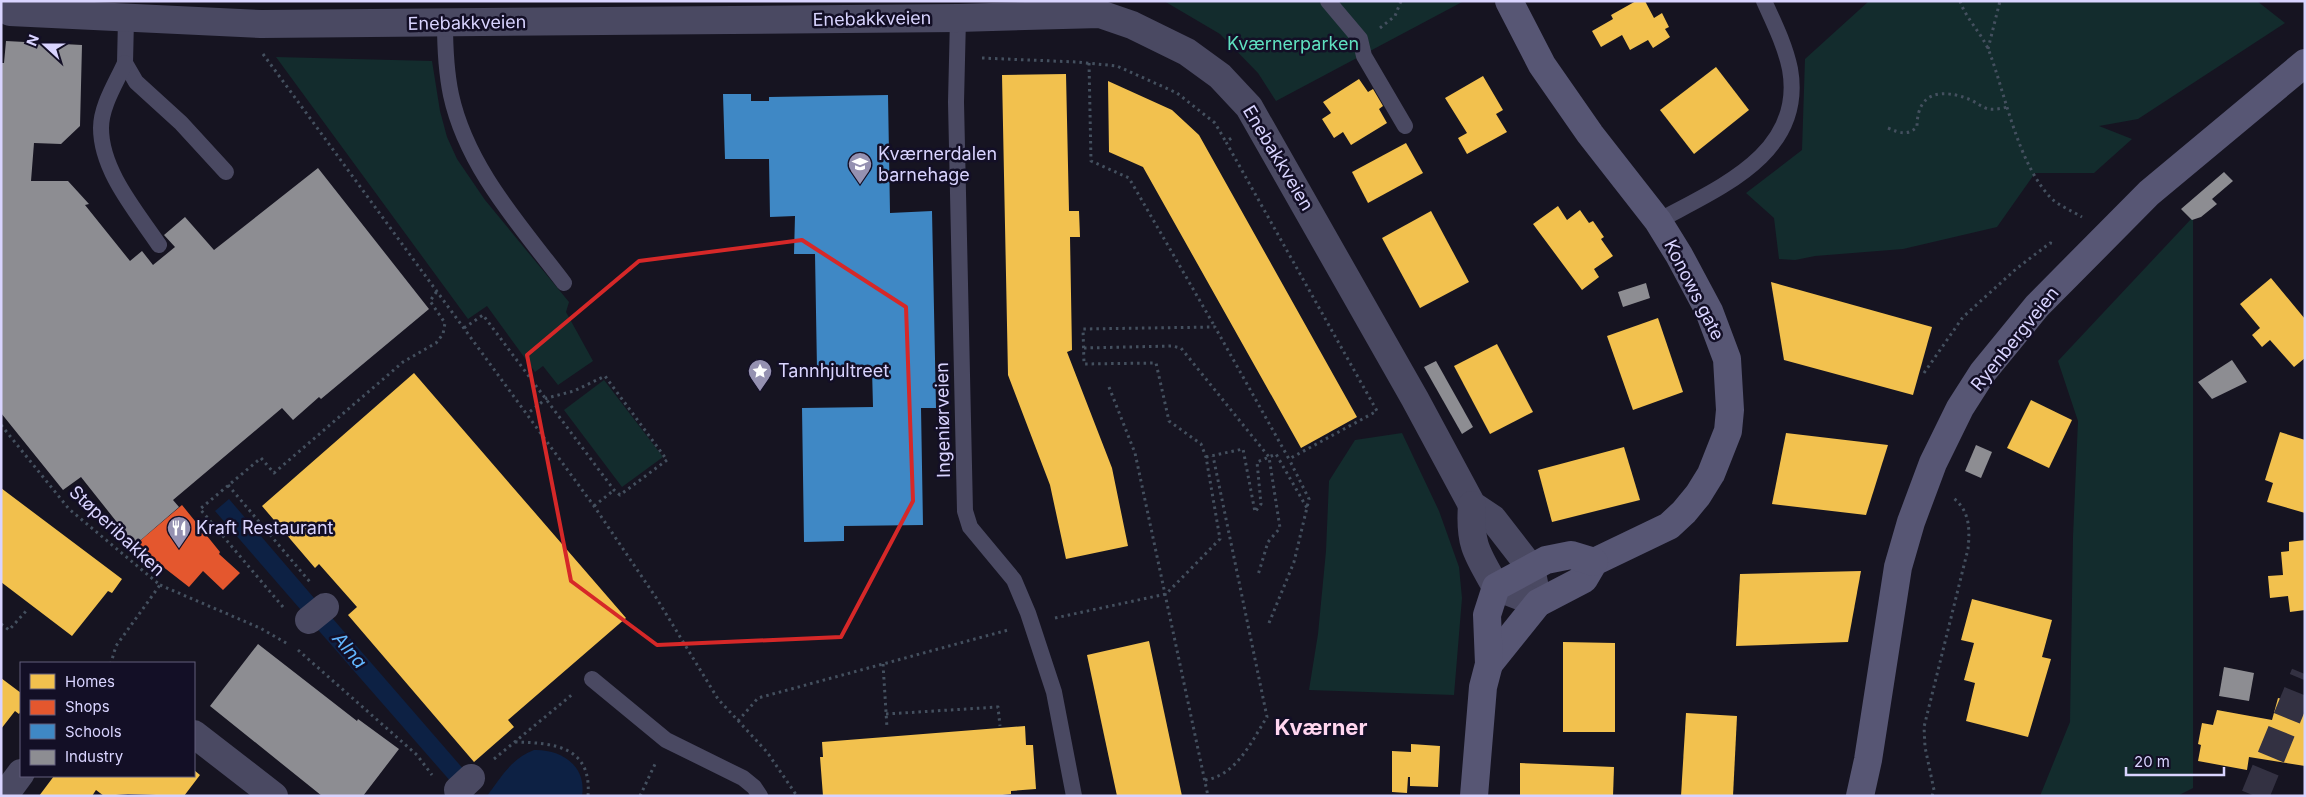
<svg xmlns="http://www.w3.org/2000/svg" width="2306" height="797" font-family="Inter,sans-serif">
	<style>
		.green { fill: #132c2d }
		.water { fill: #0d2144 }
		.homes { fill: #f2c14e }
		.shops { fill: #e4572e }
		.schools { fill: #3f88c5 }
		.industry { fill: #8d8d92 }
		.lines { fill: none; stroke-linecap: round; stroke-linejoin: round }
		.highway-tunnel { stroke: #333142; stroke-width: 28; stroke-dasharray: 28 14; stroke-linecap: butt }
		.path { stroke: #44505f; stroke-width: 3; stroke-dasharray: 2.5 4; stroke-linecap: butt }
		.lane { stroke: #4a4962; stroke-width: 16 }
		.street { stroke: #4a4962; stroke-width: 28 }
		.secondary { stroke: #575674; stroke-width: 28 }
		.marked { fill: none; stroke: #d62828; stroke-width: 4; stroke-linejoin: round }
		.labels { text-anchor: middle; stroke-width: 5; stroke-linejoin: round; paint-order: stroke }
		.street-label { font-size: 18px; fill: #d9d4ff; stroke: #130f26 }
		.park-label { font-size: 18px; fill: #5fe0c0; stroke: #130f26 }
		.poi-label { font-size: 18px; fill: #d9d4ff; stroke: #130f26; text-anchor: start }
		.water-label { font-size: 19px; font-style: italic; fill: #62b6ff; stroke: #130f26 }
		.district-label { font-size: 22px; font-weight: bold; fill: #ffd6f0; stroke: #130f26 }
	</style>
	<rect width="100%" height="100%" fill="#161421"/>
	<g class="green">
		<polygon points="1164,1 1464,1 1276,101 1258,73 1220,34"/>
		<polygon points="1869,1 2257,1 2285,23 2138,119 2099,126 2132,139 2094,173 2035,173 1997,227 1903,249 1815,256 1795,260 1779,259 1774,218 1746,193 1802,150 1805,59"/>
		<polygon points="276,57 432,61 440,111 447,137 457,159 485,200 569,302 566,312 593,361 558,385 543,366 535,372 487,306 468,319"/>
		<polygon points="2193,217 2193,788 2177,796 2040,796 2070,722 2073,537 2078,421 2058,361"/>
		<polygon points="604,380 663,457 622,487 564,410"/>
		<polygon points="1402,433 1439,511 1459,567 1462,598 1454,695 1309,690 1318,634 1326,551 1329,481 1355,440"/>
	</g>
	<g class="water">
		<polygon points="229,499 320,605 307,617 215,511"/>
		<polygon points="327,612 465,771 452,783 313,624"/>
		<path d="M534,750c27,-1 53,16 48,46h-95c14,-19 25,-38 47,-46z"/>
	</g>
	<g class="homes">
		<polygon points="1636,1 1645,1 1654,18 1662,13 1669,27 1665,29 1670,37 1653,48 1648,40 1630,50 1622,35 1601,47 1592,31 1613,19 1611,15"/>
		<polygon points="1716,67 1749,110 1694,154 1660,110"/>
		<polygon points="1066,74 1069,211 1079,211 1080,237 1070,237 1072,350 1067,352 1112,468 1128,546 1066,559 1050,485 1008,375 1002,75"/>
		<polygon points="1483,76 1503,110 1496,114 1507,132 1467,154 1458,138 1467,133 1445,98"/>
		<polygon points="1359,79 1368,92 1373,89 1383,106 1379,109 1387,123 1351,145 1343,132 1334,138 1322,119 1331,113 1323,102"/>
		<polygon points="1108,81 1172,110 1199,135 1357,417 1301,448 1143,167 1109,152"/>
		<polygon points="1406,143 1423,173 1368,203 1352,172"/>
		<polygon points="1558,206 1567,220 1580,210 1589,223 1593,221 1604,237 1601,239 1613,256 1594,269 1599,277 1582,290 1533,224"/>
		<polygon points="1431,211 1469,282 1420,308 1382,238"/>
		<polygon points="2271,278 2305,319 2305,358 2294,367 2270,340 2262,347 2252,335 2260,328 2240,304"/>
		<polygon points="1771,282 1932,327 1913,395 1784,360"/>
		<polygon points="1658,318 1683,392 1633,410 1607,336"/>
		<polygon points="1497,344 1533,412 1490,434 1454,366"/>
		<polygon points="414,373 626,618 508,720 514,727 474,762 348,615 357,607 319,564 315,568 262,506"/>
		<polygon points="2031,400 2072,420 2049,468 2007,448"/>
		<polygon points="2280,432 2305,440 2305,513 2267,502 2273,483 2265,480"/>
		<polygon points="1786,433 1888,445 1866,515 1772,504"/>
		<polygon points="1624,447 1640,500 1552,522 1538,470"/>
		<polygon points="1,488 122,579 112,593 108,591 72,636 1,582"/>
		<polygon points="2305,540 2305,610 2290,612 2288,596 2270,598 2268,576 2283,575 2281,552 2289,551 2289,542"/>
		<polygon points="1861,571 1848,642 1736,646 1740,574"/>
		<polygon points="1972,599 2052,620 2042,657 2051,659 2028,737 1966,721 1975,683 1964,680 1974,643 1961,640"/>
		<polygon points="1149,641 1182,796 1117,796 1087,655"/>
		<polygon points="1563,642 1615,643 1615,732 1563,732"/>
		<polygon points="1,678 21,693 21,711 19,714 15,711 1,729"/>
		<polygon points="2278,698 2292,701 2291,706 2305,708 2305,766 2249,757 2247,770 2198,761 2201,745 2198,744 2202,723 2213,725 2217,710 2272,720"/>
		<polygon points="1686,713 1737,716 1733,796 1681,796"/>
		<polygon points="1025,726 1026,745 1033,745 1036,789 1011,791 1011,794 994,796 823,796 820,757 823,757 822,742"/>
		<polygon points="1411,744 1440,746 1438,787 1410,786 1410,777 1408,777 1407,793 1392,792 1392,751 1411,752"/>
		<polygon points="1520,763 1614,767 1613,796 1520,796"/>
		<polygon points="194,770 200,775 184,796 128,794 104,796 96,790 92,796 39,796 54,776 194,776"/>
	</g>
	<polygon class="shops" points="182,505 220,552 219,554 240,573 223,590 203,571 189,587 135,545"/>
	<polygon class="schools" points="723,94 751,94 751,101 769,101 769,97 888,95 890,213 932,211 936,408 921,408 923,525 844,526 844,541 804,542 802,408 873,407 872,369 817,370 815,254 794,254 795,216 770,217 769,159 725,159"/>
	<g class="industry">
		<polygon points="6,41 82,45 80,126 61,144 34,143 31,181 68,181 89,204 85,205 130,261 142,251 153,265 175,247 164,235 185,217 214,250 318,168 429,309 321,399 319,397 293,420 282,408 173,500 179,507 135,545 81,477 63,490 1,413 1,63 4,63"/>
		<polygon points="2224,172 2233,181 2212,199 2217,204 2201,217 2192,220 2181,209"/>
		<polygon points="1646,283 1650,298 1623,307 1618,292"/>
		<polygon points="2232,360 2247,382 2212,399 2198,382"/>
		<polygon points="1436,361 1473,427 1462,434 1424,367"/>
		<polygon points="1976,445 1992,452 1981,478 1965,471"/>
		<polygon points="258,644 357,721 358,719 399,749 363,796 322,796 210,706"/>
		<polygon points="2224,667 2254,673 2249,701 2219,696"/>
	</g>
	<g class="lines">
		<polyline class="highway-tunnel" points="2255,796 2305,674"/>
		<g class="path">
			<path d="M1960,1c6,18 21,31 29,50 17,45 29,114 63,148 8,7 20,12 30,18"/>
			<polyline points="1380,28 1395,16 1401,1"/>
			<polyline points="1988,49 2000,1"/>
			<polyline points="263,54 594,506 657,599 718,699 767,752 797,796"/>
			<polyline points="982,58 1076,62 1117,66 1177,93 1215,123 1226,142"/>
			<polyline points="1089,63 1091,161 1129,178 1215,327"/>
			<path d="M1888,128c12,5 19,8 29,-1 0,-36 25,-39 54,-27 6,3 12,8 18,9 6,1 14,-1 19,-2"/>
			<polyline points="464,328 483,315 614,490 620,495 667,460 605,376 574,391 547,398 527,414"/>
			<polyline points="1084,348 1172,346 1181,348 1269,457 1280,528 1268,542 1258,575"/>
			<polyline points="1924,373 1963,317 2016,269 2050,243 2055,244"/>
			<polyline points="1109,387 1135,453 1208,796"/>
			<polyline points="1,425 69,509 160,585 116,646 111,663"/>
			<polyline points="1206,457 1243,449 1255,512 1261,504 1257,462 1276,454 1307,508"/>
			<polyline points="228,485 310,582"/>
			<polyline points="594,506 614,490"/>
			<polyline points="160,585 260,628 288,644"/>
			<polyline points="283,607 200,509 261,458 274,473 403,362 436,343 443,334 445,323 430,301 437,291"/>
			<polyline points="1055,618 1166,594 1220,539 1206,457 1201,444 1169,421 1156,363 1084,364 1083,329 1215,327 1289,459 1377,411 1226,142 1233,137"/>
			<polyline points="1269,623 1294,562 1309,499 1289,459"/>
			<polyline points="1,624 9,630 27,610"/>
			<polyline points="298,650 417,755 432,775"/>
			<polyline points="883,664 887,728"/>
			<polyline points="886,714 998,707 1000,726"/>
			<polyline points="738,721 758,698 1008,630"/>
			<path d="M515,742c39,1 77,4 73,54"/>
			<polyline points="494,759 574,693"/>
			<path d="M1205,780c32,-5 46,-38 62,-63l-54,-261"/>
			<polyline points="640,796 656,762"/>
			<path d="M1932,796l2,-6 -9,-43 -1,-20 44,-178c2,-20 2,-39 -16,-52"/>
		</g>
		<g class="lane">
			<polyline points="1328,1 1360,39 1364,56 1405,126"/>
			<polyline points="958,18 956,102 965,511 970,527 1014,580 1028,613 1054,692 1074,796"/>
			<polyline points="126,19 125,63 136,82 181,123 226,172"/>
			<path d="M445,23c0,24 1,48 6,72 16,73 69,130 113,188"/>
			<path d="M125,63c-9,20 -24,43 -24,65 0,43 36,84 58,117"/>
			<path d="M1658,221c60,-33 147,-67 132,-152 -5,-24 -16,-46 -26,-68"/>
			<polyline points="592,679 666,740 743,778 754,787 760,796"/>
		</g>
		<g class="street">
			<polyline points="10,12 261,24 958,18 1100,14 1132,25 1187,52 1220,76 1249,107 1415,399 1472,505 1493,519 1531,568 1538,603"/>
			<path d="M1472,505c-3,39 5,49 24,82l42,16"/>
			<polyline points="309,620 325,607"/>
			<polyline points="194,734 274,796"/>
			<polyline points="458,790 471,778"/>
			<polyline points="4,796 21,773"/>
		</g>
		<g class="secondary">
			<polyline points="1489,664 1538,603 1584,579 1594,562 1669,526 1684,512 1698,495 1711,474 1728,431 1730,410 1727,359 1709,311 1679,255 1658,221 1590,134 1542,65 1509,1"/>
			<polyline points="1474,796 1483,687 1489,664 1487,615 1496,587 1546,560 1571,555 1594,562"/>
			<polyline points="1860,796 1868,760 1898,567 1911,522 1933,463 1960,408 1983,372 2037,306 2149,193 2305,63"/>
		</g>
	</g>
	<path class="marked" d="M802,240l104,67 7,194 -72,136 -184,8 -86,-64 -44,-226 112,-94z"/>
	<defs>
		<g id="school-pin" transform="scale(1.25)"><path d="M0 17L-7.5 6A9.5 9.5 0 1 1 7.5 6Z" fill="#9591b1" stroke="#130f26"/><path d="M0-5L7-2L0 1L-7-2ZM-4 1L0 2.5L4 1V4Q0 6-4 4Z" fill="#fff"/></g>
		<g id="sight-pin" transform="scale(1.25)"><path d="M0 17L-7.5 6A9.5 9.5 0 1 1 7.5 6Z" fill="#9591b1" stroke="#130f26"/><path d="M0-6L1.8-2.2L6-1.7L2.9 1.2L3.7 5.4L0 3.3L-3.7 5.4L-2.9 1.2L-6-1.7L-1.8-2.2Z" fill="#fff"/></g>
		<g id="restaurant-pin" transform="scale(1.25)"><path d="M0 17L-7.5 6A9.5 9.5 0 1 1 7.5 6Z" fill="#9591b1" stroke="#130f26"/><path d="M-5-6h1v4h1v-4h1v4h1v-4h1v5L-1.5 .5V6h-2V.5L-5-1ZM5-6V6H3V1.5H1.5Q1.5-4 5-6Z" fill="#fff"/></g>
	</defs>
	<g fill-rule="evenodd">
		<use href="#school-pin" x="860" y="164"/>
		<use href="#sight-pin" x="760" y="371"/>
		<use href="#restaurant-pin" x="179" y="528"/>
	</g>
	<g class="labels">
		<g class="street-label">
			<text transform="translate(872 19) rotate(-1)" y="6">Enebakkveien</text>
			<text transform="translate(467 23) rotate(-1)" y="6">Enebakkveien</text>
			<text transform="translate(1278 158) rotate(59)" y="6">Enebakkveien</text>
			<text transform="translate(1694 290) rotate(63)" y="6">Konows gate</text>
			<text transform="translate(2015 339) rotate(-51)" y="6">Ryenbergveien</text>
			<text transform="translate(943 420) rotate(-91)" y="6">Ingeniørveien</text>
			<text transform="translate(117 531) rotate(43)" y="6">Støperibakken</text>
		</g>
		<g class="park-label">
			<text x="1293" y="50">Kværnerparken</text>
		</g>
		<g class="poi-label">
			<text x="878" y="160">Kværnerdalen<tspan x="878" dy="21">barnehage</tspan></text>
			<text x="778" y="377">Tannhjultreet</text>
			<text x="196" y="534">Kraft Restaurant</text>
		</g>
		<g class="water-label">
			<text transform="translate(350 650) rotate(50)" y="7">Alna</text>
		</g>
		<g class="district-label">
			<text x="1321" y="735">Kværner</text>
		</g>
	</g>
	<rect width="2306" height="797" fill="none" stroke="#d9d4ff" stroke-width="5"/>
	<rect x="20" y="662" width="175" height="115" fill="#130f26" stroke="#625e7d"/>
	<rect x="30" y="674" width="25" height="15" fill="#f2c14e" stroke="#625e7d"/>
	<text x="65" y="687" font-size="15" fill="#d9d4ff">Homes</text>
	<rect x="30" y="700" width="25" height="15" fill="#e4572e" stroke="#625e7d"/>
	<text x="65" y="712" font-size="15" fill="#d9d4ff">Shops</text>
	<rect x="30" y="724" width="25" height="15" fill="#3f88c5" stroke="#625e7d"/>
	<text x="65" y="737" font-size="15" fill="#d9d4ff">Schools</text>
	<rect x="30" y="750" width="25" height="15" fill="#8d8d92" stroke="#625e7d"/>
	<text x="65" y="762" font-size="15" fill="#d9d4ff">Industry</text>
	<g transform="translate(45 45) rotate(291)" stroke="#130f26" stroke-width="4" paint-order="stroke">
	<path d="M0-4L9 19L0 12L-9 19Z" fill="#d9d4ff"/>
	<text y="-8" font-size="14" font-weight="bold" text-anchor="middle" fill="#d9d4ff">N</text>
	</g>
	<path d="M2126 767v8h98v-8" fill="none" stroke="#d9d4ff" stroke-width="2.5"/>
	<text x="2134" y="767" font-size="15" fill="#d9d4ff" stroke="#130f26" stroke-width="4" paint-order="stroke">20 m</text>
</svg>
